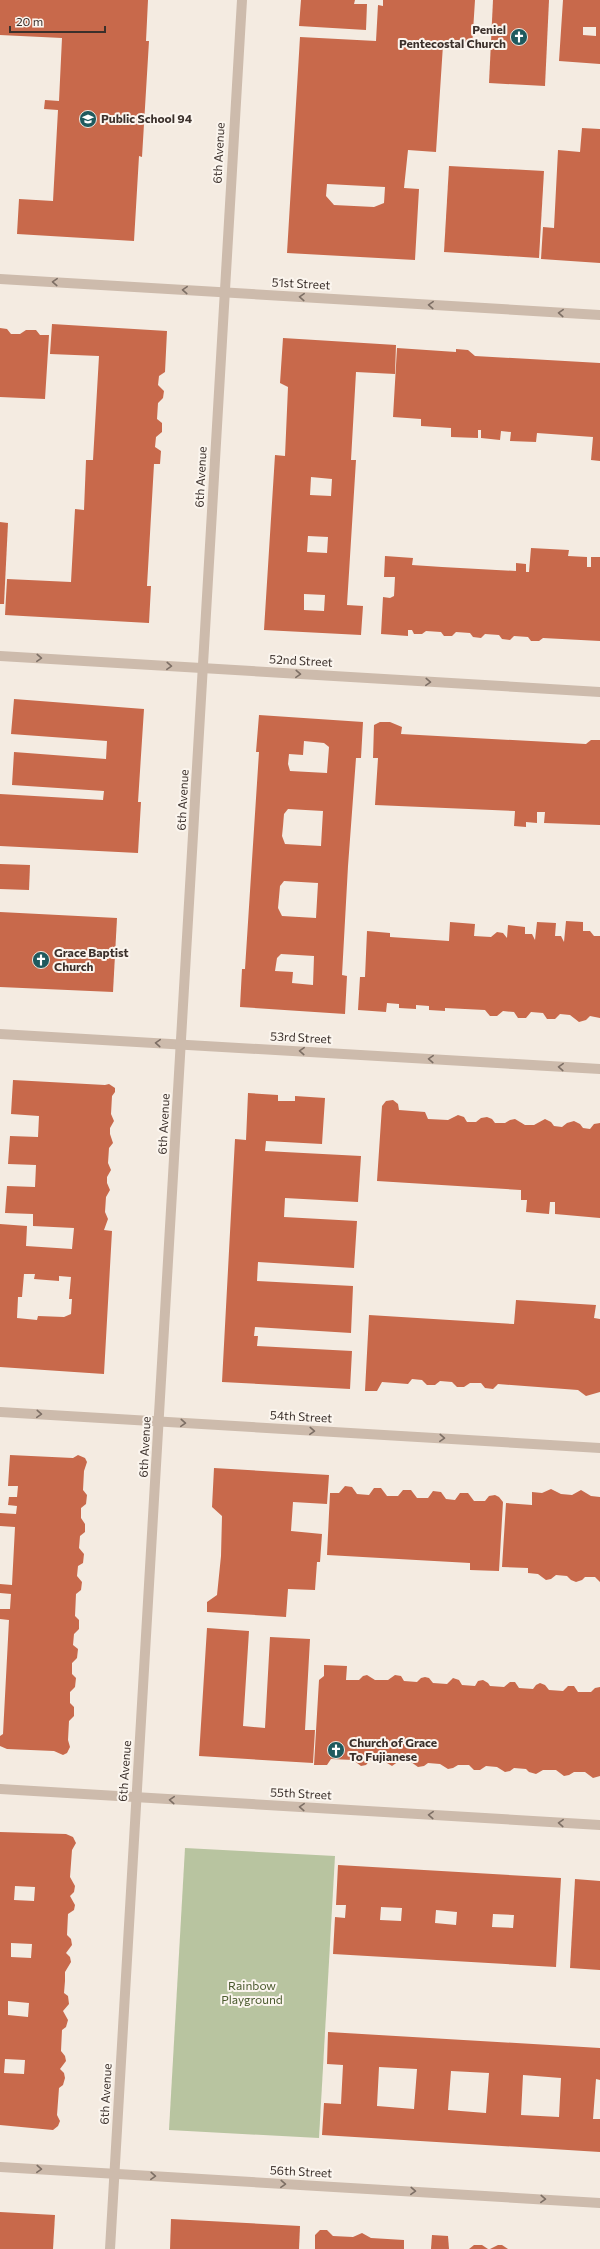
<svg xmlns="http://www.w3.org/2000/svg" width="600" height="2249" font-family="Commissioner,sans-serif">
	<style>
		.green { fill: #b8c4a0 }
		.building { fill: #c8694b; fill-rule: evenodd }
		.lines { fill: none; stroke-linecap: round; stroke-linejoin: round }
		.minor { stroke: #cdbbac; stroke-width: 10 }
		.oneway { stroke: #7d6f65 }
		.labels { text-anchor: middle; stroke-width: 4; stroke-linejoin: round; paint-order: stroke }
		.poi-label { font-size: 12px; font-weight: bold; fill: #3b302b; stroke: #fbf5ee; text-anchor: start }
		.street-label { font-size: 12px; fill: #3b302b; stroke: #fbf5ee }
		.park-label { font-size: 12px; fill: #4a5a2e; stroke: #fbf5ee }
	</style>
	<rect width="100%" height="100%" fill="#f4ebe1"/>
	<polygon class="green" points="185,1848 335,1856 319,2138 169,2130"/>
	<g class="building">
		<polygon points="0,0 148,0 146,41 149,41 142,157 139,156 134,241 17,234 19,199 53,201 58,110 44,109 45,100 59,101 62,38 0,35"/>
		<polygon points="301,0 355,0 354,4 367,4 366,30 299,26"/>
		<path d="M383,0h92l-3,47 -29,-2 -7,107 -28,-2 -4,38 15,1 -4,71 -128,-7 13,-216 76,4 2,-36 5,1zM327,184l58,3 -1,16 -10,4 -40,-2 -8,-9z"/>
		<polygon points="493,0 549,0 545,86 489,83"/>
		<path d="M563,0h37v64l-41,-3zM583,27h13v9l-13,-1z"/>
		<polygon points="582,128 600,129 600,263 541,259 543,227 554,228 558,150 580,152"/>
		<polygon points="449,166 544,171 539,258 444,252"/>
		<polygon points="52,324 167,331 165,372 159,376 158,385 164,391 163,398 158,403 157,419 162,423 162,432 156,437 155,447 161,451 160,464 154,464 147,586 151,586 149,623 5,615 7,579 71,582 75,509 84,510 86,460 93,460 99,356 50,354"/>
		<polygon points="0,328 7,329 11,334 20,334 26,330 36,330 40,335 49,335 45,399 0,397"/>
		<path d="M283,338l113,7 -1,29 -39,-2 -5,88h5l-9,145 16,1 -2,29 -97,-5 11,-175 10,1 3,-69 -8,-4zM311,477l21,2 -1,17 -21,-1zM308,536l20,1 -1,16 -20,-1zM304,594l21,1 -1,16 -20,-1z"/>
		<polygon points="397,348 456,352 456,349 468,350 475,356 600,363 600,461 591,460 593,437 537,433 536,442 510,441 511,432 501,431 500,440 481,438 481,430 478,430 478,438 451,437 451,428 421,426 421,419 393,417"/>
		<polygon points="0,522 8,523 4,604 0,604"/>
		<polygon points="531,548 569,550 568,556 587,557 587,567 591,567 591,557 600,557 600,641 543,638 539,641 531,641 528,637 514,636 510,640 502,639 499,635 485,634 481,638 473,637 470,633 456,632 452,636 444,636 441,632 426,631 422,634 414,634 412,630 408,630 408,636 381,634 383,597 390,598 394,596 395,577 384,577 385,556 413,558 412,565 442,567 516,571 516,563 526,564 526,572 529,572"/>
		<polygon points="14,699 144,709 138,802 141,802 138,853 0,846 0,794 103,800 104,791 12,785 14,752 106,759 107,741 11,734"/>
		<path d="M259,715l104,7 -2,36h-5l-8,108 -6,109 5,1 -2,38 -105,-7 2,-38h3l7,-109 7,-108h-3zM304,741l20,2 5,4 -2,26 -37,-2 -2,-7 1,-10 14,1zM288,809l35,2 -2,35 -36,-2 -3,-8 1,-10 1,-12zM284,881l34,2 -2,35 -34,-2 -4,-8 2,-22zM281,954l33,2 -1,29 -21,-2 1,-11 -18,-1 2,-13z"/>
		<polygon points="380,722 390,722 402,727 401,734 586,744 591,740 600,740 600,825 544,823 545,812 537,812 537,823 526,822 526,827 514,826 515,811 375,805 378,758 373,758 374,725"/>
		<polygon points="0,864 30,865 29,890 0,889"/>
		<polygon points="0,912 117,918 113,992 0,987"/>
		<polygon points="566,921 583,922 583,931 590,931 594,936 600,936 600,1018 590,1016 586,1020 579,1022 570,1015 560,1014 555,1019 547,1019 543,1013 531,1012 526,1018 518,1018 514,1012 503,1011 497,1016 490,1016 485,1010 445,1008 445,1011 429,1010 429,1006 416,1005 416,1009 399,1008 399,1004 387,1003 386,1012 358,1010 360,977 365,977 367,931 390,933 390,937 449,941 450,922 475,924 474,936 491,937 497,932 503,933 507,938 508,925 525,927 525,934 532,934 535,940 537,922 556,923 555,936 561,936 564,942"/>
		<path d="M13,1080l92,5 4,-1 6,4v4l-3,4 -1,18 3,7 -4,7v6l3,9 -4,5 -1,15 3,7 -4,7v6l3,7 -4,7 -1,15 3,7 -4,11 8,1 -8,143 -104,-7v-143l27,2 -1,20 46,3 2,-21 -41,-2v-12l-28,-1 2,-27 28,1 1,-22 -28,-1 2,-28 28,1 1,-21 -28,-2zM24,1274h11l-1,5 25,2v-5l12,1 -2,22h3l-1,15 -7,3 -26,-1 -1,4 -20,-2 1,-21h4z"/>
		<polygon points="248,1093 278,1095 278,1101 295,1101 295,1096 325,1098 322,1144 266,1141 265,1151 361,1156 358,1202 285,1198 284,1217 357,1221 354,1268 258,1262 257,1281 353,1286 351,1333 255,1327 254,1336 258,1336 257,1346 352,1351 350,1389 222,1382 235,1139 246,1140"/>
		<polygon points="393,1100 398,1104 399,1110 425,1112 428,1119 448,1120 458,1115 464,1117 467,1122 476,1122 481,1118 487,1117 492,1119 495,1123 505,1123 510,1120 515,1119 525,1125 534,1125 545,1119 551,1122 554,1126 562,1127 567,1123 574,1121 580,1124 583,1128 590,1129 594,1124 600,1123 600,1218 555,1214 555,1202 550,1202 549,1214 526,1212 527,1200 521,1200 521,1190 377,1181 382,1106 386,1101"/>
		<polygon points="516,1300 596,1305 594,1318 600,1319 600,1392 586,1396 578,1390 498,1384 493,1389 485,1388 481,1383 470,1383 464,1387 457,1387 452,1382 440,1381 435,1385 427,1385 422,1380 412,1379 408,1384 382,1382 377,1391 365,1391 369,1315 514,1324"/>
		<polygon points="10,1455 73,1458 78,1455 85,1458 87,1462 84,1471 83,1490 87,1495 86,1504 81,1508 81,1518 85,1524 85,1532 80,1536 79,1548 84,1554 83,1563 78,1566 77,1576 82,1582 81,1590 76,1594 75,1616 79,1620 79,1629 74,1634 73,1645 78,1649 77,1658 72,1663 72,1674 76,1678 75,1687 70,1692 70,1703 74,1707 74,1716 69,1721 68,1740 70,1747 67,1753 63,1755 54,1751 7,1749 0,1746 0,1736 3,1734 9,1620 0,1619 0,1609 10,1609 11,1594 0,1593 0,1584 12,1585 15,1527 0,1526 0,1513 16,1514 17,1506 8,1505 9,1497 17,1497 18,1486 8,1486"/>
		<polygon points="214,1468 329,1475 327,1504 293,1502 291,1531 322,1534 320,1562 317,1562 315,1590 288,1589 286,1617 207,1612 207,1602 217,1595 221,1556 222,1516 212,1507"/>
		<polygon points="345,1486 352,1487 357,1494 369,1495 374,1488 381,1488 387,1496 398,1496 403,1490 411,1490 417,1498 428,1498 433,1491 441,1492 446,1499 455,1500 460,1493 468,1493 474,1501 485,1501 489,1496 495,1495 499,1497 503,1502 499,1571 470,1570 470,1563 327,1555 330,1493 339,1493"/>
		<polygon points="551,1489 561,1494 572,1495 581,1490 591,1496 600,1497 600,1582 595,1577 585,1577 582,1580 576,1582 571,1580 567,1576 556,1575 551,1579 546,1580 538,1574 528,1573 528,1568 502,1567 506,1503 532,1505 532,1492 542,1493"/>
		<polygon points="207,1628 249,1631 243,1726 265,1728 270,1637 310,1639 305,1730 315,1730 313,1763 199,1756"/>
		<polygon points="324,1665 347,1666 346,1680 359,1680 363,1676 367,1675 375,1680 388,1680 395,1675 401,1676 404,1681 417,1682 421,1678 425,1677 429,1678 433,1683 447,1684 453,1678 459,1680 462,1685 475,1686 478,1681 483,1680 488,1683 490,1686 504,1687 510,1682 515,1682 519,1688 533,1689 536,1685 540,1683 545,1685 549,1690 563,1691 568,1686 574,1686 578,1692 591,1692 595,1688 600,1687 600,1776 593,1778 585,1772 574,1772 569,1775 564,1776 556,1770 543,1770 536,1774 529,1772 526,1769 514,1768 510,1771 505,1772 497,1767 486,1766 480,1770 474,1770 469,1765 458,1765 453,1768 448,1769 440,1764 428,1763 424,1766 418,1767 411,1762 399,1761 392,1766 382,1760 370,1760 366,1765 361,1766 353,1760 331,1759 327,1765 314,1765 319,1680 324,1676"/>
		<path d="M0,1832l66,2 7,3 3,6 -4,7 -2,27 5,9 -1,6 -4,4 5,9 -1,5 -6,4 -1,21 4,4 1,6 -6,8 4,4 1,5 -6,10v9l-1,12 4,3 1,8 -6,7 5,9 -2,7 -4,3 -1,21 4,5 1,5 -6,8 4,4 1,5 -2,7 -4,3 -2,27 3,6 -2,5 -5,4 -53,-5zM15,1886l20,1 -1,14 -20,-1zM11,1943l21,1 -1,14 -20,-1zM8,2001l21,2 -1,14 -20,-2zM5,2059l20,1 -1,14 -20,-1z"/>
		<path d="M338,1865l223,13 -5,89 -223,-13 2,-37 10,1 1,-13h-10zM381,1907l21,1 -1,13 -21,-1zM436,1910l21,2 -1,13 -21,-2zM493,1914l21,1 -1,13 -21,-1z"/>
		<polygon points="575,1879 600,1881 600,1970 570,1968"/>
		<path d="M328,2032l272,16v32l-4,-1 -3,40h7v33l-278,-17 2,-32 17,1 2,-39 -16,-1zM379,2067l38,2 -3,40 -37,-3zM451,2071l38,2 -3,40 -38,-3zM523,2075l38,3 -2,39 -38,-2z"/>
		<polygon points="0,2212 55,2215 53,2249 0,2249"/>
		<polygon points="171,2219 300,2226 299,2249 170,2249"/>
		<polygon points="320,2230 327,2230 333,2236 353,2237 362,2233 371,2238 404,2240 404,2249 315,2249 315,2235"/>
		<polygon points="432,2235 448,2236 449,2249 431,2249"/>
		<polygon points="474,2245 482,2245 488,2249 469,2249"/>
		<polygon points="498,2245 502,2245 508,2249 490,2249"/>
	</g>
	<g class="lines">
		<g class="minor">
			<polyline points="0,279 600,315"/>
			<polyline points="0,656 600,692"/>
			<polyline points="0,1034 600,1069"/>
			<polyline points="0,1412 600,1448"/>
			<polyline points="0,1789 600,1825"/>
			<polyline points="0,2167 600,2203"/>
			<polyline points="110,2249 242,0"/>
		</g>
	</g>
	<defs><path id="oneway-chevron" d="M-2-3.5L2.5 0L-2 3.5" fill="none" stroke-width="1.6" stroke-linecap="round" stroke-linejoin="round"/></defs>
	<g class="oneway">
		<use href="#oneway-chevron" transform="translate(55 282) rotate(-177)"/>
		<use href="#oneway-chevron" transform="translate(185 290) rotate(-177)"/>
		<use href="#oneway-chevron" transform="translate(302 297) rotate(-177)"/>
		<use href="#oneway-chevron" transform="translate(431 305) rotate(-177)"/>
		<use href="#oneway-chevron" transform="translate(561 313) rotate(-177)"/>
		<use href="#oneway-chevron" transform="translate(39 658) rotate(3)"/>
		<use href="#oneway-chevron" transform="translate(169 666) rotate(3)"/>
		<use href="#oneway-chevron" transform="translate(298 674) rotate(3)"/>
		<use href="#oneway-chevron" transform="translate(428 682) rotate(3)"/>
		<use href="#oneway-chevron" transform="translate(158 1043) rotate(-176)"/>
		<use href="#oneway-chevron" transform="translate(302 1051) rotate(-177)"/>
		<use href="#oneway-chevron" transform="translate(431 1059) rotate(-177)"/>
		<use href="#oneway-chevron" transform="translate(561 1067) rotate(-177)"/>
		<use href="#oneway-chevron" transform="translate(39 1414) rotate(4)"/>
		<use href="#oneway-chevron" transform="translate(183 1423) rotate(4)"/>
		<use href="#oneway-chevron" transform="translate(312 1431) rotate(3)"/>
		<use href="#oneway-chevron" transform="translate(442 1438) rotate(3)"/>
		<use href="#oneway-chevron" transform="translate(172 1800) rotate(-176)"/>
		<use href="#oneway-chevron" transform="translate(302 1807) rotate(-177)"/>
		<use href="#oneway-chevron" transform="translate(431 1815) rotate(-177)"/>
		<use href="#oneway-chevron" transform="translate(561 1823) rotate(-177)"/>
		<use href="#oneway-chevron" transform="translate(39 2169) rotate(3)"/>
		<use href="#oneway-chevron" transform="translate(153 2176) rotate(3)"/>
		<use href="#oneway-chevron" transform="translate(283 2184) rotate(3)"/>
		<use href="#oneway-chevron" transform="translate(413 2191) rotate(3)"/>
		<use href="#oneway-chevron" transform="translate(543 2199) rotate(3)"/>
	</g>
	<defs>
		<g id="church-disc" transform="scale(0.9)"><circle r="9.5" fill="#1f5a5e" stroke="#fbf5ee"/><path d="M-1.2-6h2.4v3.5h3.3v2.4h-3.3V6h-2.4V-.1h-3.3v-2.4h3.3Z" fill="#fff"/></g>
		<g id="school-disc" transform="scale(0.9)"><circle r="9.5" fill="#1f5a5e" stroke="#fbf5ee"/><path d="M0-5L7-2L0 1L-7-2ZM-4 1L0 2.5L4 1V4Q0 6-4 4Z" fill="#fff"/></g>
	</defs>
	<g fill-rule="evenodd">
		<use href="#church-disc" x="519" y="37"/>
		<use href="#school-disc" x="88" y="119"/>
		<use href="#church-disc" x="41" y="960"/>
		<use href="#church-disc" x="336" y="1750"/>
	</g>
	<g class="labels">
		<g class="poi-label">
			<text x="506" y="34" text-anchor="end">Peniel<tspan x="506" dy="14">Pentecostal Church</tspan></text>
			<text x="101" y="123">Public School 94</text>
			<text x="54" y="957">Grace Baptist<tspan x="54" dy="14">Church</tspan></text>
			<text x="349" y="1747">Church of Grace<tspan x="349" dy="14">To Fujianese</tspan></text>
		</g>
		<g class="street-label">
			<text transform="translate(219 153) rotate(-87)" y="4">6th Avenue</text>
			<text transform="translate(301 284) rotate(3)" y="4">51st Street</text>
			<text transform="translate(201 477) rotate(-87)" y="4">6th Avenue</text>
			<text transform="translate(301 661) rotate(3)" y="4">52nd Street</text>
			<text transform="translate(183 800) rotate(-87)" y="4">6th Avenue</text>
			<text transform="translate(301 1038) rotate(3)" y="4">53rd Street</text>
			<text transform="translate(164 1124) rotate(-87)" y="4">6th Avenue</text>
			<text transform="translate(301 1417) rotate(3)" y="4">54th Street</text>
			<text transform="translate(145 1447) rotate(-87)" y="4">6th Avenue</text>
			<text transform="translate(125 1771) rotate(-86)" y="4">6th Avenue</text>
			<text transform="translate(301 1794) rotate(3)" y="4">55th Street</text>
			<text transform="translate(106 2094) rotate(-87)" y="4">6th Avenue</text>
			<text transform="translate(301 2172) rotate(3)" y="4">56th Street</text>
		</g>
		<g class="park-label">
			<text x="252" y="1990">Rainbow<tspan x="252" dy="14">Playground</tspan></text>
		</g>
	</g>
	<path d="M10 26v6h95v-6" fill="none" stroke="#3b302b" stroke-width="2"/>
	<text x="16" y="26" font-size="12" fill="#3b302b" stroke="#fbf5ee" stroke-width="3" paint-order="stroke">20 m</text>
</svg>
